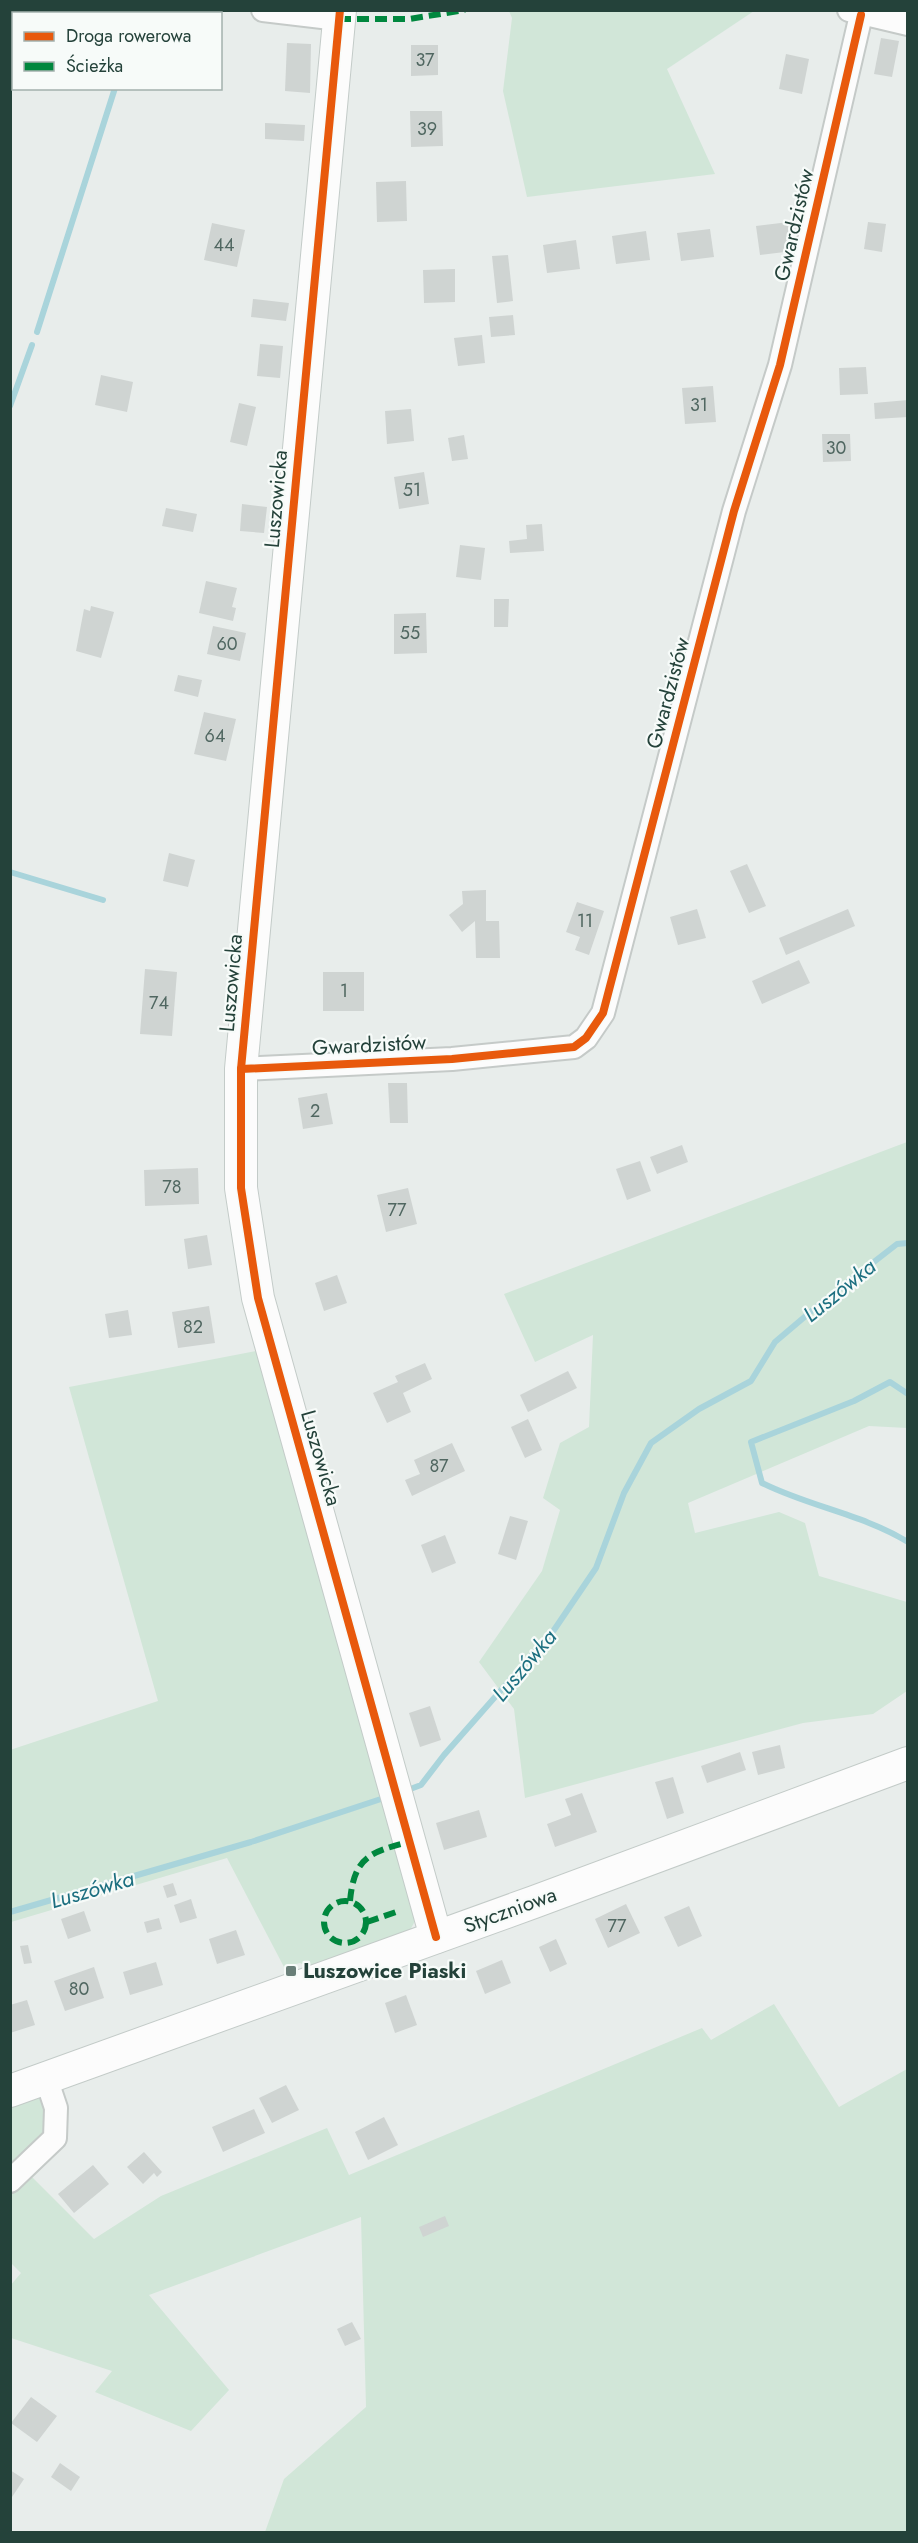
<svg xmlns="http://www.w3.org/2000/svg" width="918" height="2543" font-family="Jost,sans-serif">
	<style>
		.green { fill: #d1e6d8 }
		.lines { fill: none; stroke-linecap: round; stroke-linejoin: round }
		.stream { stroke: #a9d4db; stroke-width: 6 }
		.building { fill: #cfd4d2 }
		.street-casing { stroke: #c5cac8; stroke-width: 26 }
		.secondary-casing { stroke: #c3cbc8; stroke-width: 34 }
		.street { stroke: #fcfcfc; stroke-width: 22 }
		.secondary { stroke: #fcfcfc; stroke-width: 32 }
		.quiet { stroke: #00873e; stroke-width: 6; stroke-dasharray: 12 6; stroke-linecap: butt }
		.cycleway-casing { stroke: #f7fbf9; stroke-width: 11 }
		.cycleway { stroke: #e8590c; stroke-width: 8 }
		.poi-dot { fill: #697e78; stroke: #f7fbf9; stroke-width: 2 }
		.labels { text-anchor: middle; stroke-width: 4.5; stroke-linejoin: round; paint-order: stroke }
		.number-label { font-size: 18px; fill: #506761 }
		.street-label { font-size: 21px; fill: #24423a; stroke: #f7fbf9 }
		.poi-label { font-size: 21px; font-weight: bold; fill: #24423a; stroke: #f7fbf9; text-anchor: start }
		.water-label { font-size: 22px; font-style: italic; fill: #1c6f80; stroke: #f7fbf9 }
	</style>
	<rect width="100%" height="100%" fill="#e8edeb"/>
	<g class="green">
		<polygon points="509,11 754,11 667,69 715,174 527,197 503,91 512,18"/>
		<polygon points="907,1142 907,1428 869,1426 688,1503 695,1533 779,1512 805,1523 819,1576 907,1602 907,1691 873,1714 803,1723 525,1798 514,1709 479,1662 542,1571 560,1510 543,1498 560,1443 589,1427 593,1335 535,1362 504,1294"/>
		<polygon points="261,1350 414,1906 414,1923 409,1932 309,1967 300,1963 284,1967 227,1858 11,1922 10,1750 158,1701 69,1387"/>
		<polygon points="774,2004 839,2107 907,2069 907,2532 265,2532 284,2479 366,2407 361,2217 149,2295 229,2390 191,2431 95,2392 112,2371 11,2338 10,2286 21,2273 11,2263 11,2107 41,2096 51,2113 46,2131 16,2161 94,2239 161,2196 327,2128 349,2175 702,2028 711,2040"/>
	</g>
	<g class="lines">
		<g class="stream">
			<polyline points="37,332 115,88"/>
			<polyline points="10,406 32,345"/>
			<polyline points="10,872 103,900"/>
			<path d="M908,1394l-18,-12 -36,19 -103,41 11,41c48,24 100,31 146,59"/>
			<polyline points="405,1791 421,1785 444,1755 554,1630 596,1568 624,1493 651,1443 699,1409 751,1381 775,1342 821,1303 897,1244 908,1243"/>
			<polyline points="10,1912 251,1842 387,1797"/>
		</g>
	</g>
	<g class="building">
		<polygon points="92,10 117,10 116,14 91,14"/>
		<polygon points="881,38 899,41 892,77 874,74"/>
		<polygon points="287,43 311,44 310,93 285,91"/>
		<polygon points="411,45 438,45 438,75 411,76"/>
		<polygon points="786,54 809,59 802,94 779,89"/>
		<polygon points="410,111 442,111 443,146 411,147"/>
		<polygon points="265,123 305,125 304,141 265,139"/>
		<polygon points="406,181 407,221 377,222 376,182"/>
		<polygon points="789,222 793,251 760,255 756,226"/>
		<polygon points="868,222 886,224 882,252 864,249"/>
		<polygon points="212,223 245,230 237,267 204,260"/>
		<polygon points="710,229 714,257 681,261 677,233"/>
		<polygon points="646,231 650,260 616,264 612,236"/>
		<polygon points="576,240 580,269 547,273 543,245"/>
		<polygon points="508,255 513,301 497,303 492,256"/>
		<polygon points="455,269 455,302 424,303 423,270"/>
		<polygon points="253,299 289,303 286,321 251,317"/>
		<polygon points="513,315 515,335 491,337 489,317"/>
		<polygon points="482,335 485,363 458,366 454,338"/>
		<polygon points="260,344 283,346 280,378 257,376"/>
		<polygon points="866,367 868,394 840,395 839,368"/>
		<polygon points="101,375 133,382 127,412 95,405"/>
		<polygon points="713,386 716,422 685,424 682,388"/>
		<polygon points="908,400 908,417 875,419 874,403"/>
		<polygon points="239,403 256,407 247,446 230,442"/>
		<polygon points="411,409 414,441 387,444 385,411"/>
		<polygon points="822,434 850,434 851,461 823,462"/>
		<polygon points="464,435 468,459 452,461 448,438"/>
		<polygon points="424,472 429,504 399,509 394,477"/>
		<polygon points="242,504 267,507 264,533 240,531"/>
		<polygon points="166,508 197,514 193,532 162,526"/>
		<polygon points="542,524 544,551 510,553 509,541 527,539 526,525"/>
		<polygon points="460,545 485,548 481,580 456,577"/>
		<polygon points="206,581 237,588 232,607 236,608 233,621 199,613"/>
		<polygon points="494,599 509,599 508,627 494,627"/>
		<polygon points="91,606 114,612 101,658 76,651 84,609 90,611"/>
		<polygon points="426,613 427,653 394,654 394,614"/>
		<polygon points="213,626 246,633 240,661 207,654"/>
		<polygon points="178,675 202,680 198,697 174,691"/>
		<polygon points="204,712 236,719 226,761 194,754"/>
		<polygon points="169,853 195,860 188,887 163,881"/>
		<polygon points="747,864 766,906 749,913 730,871"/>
		<polygon points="486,890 486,921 499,921 500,958 476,958 475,921 462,932 449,915 463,904 462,891"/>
		<polygon points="577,902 604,911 589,955 575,950 580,937 566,932"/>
		<polygon points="697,909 706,938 678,945 670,917"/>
		<polygon points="848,909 855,926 786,955 779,938"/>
		<polygon points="799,960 810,983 762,1004 752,981"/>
		<polygon points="145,969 177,972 172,1036 140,1034"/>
		<rect x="323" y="972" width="41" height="39"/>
		<polygon points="388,1083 407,1083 408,1123 390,1123"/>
		<polygon points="327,1093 333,1124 303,1129 298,1098"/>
		<polygon points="682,1145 688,1162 657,1174 650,1157"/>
		<polygon points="640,1161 651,1191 627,1200 616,1169"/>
		<polygon points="198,1168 199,1204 145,1206 144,1170"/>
		<polygon points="408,1188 417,1224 386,1232 377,1195"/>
		<polygon points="207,1235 212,1265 188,1269 184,1239"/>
		<polygon points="337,1275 347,1303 324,1311 315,1283"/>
		<polygon points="209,1306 215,1343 178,1348 172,1312"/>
		<polygon points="128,1310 132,1335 109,1338 105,1314"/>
		<polygon points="425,1363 432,1379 403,1393 411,1412 387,1423 373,1393 398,1382 395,1376"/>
		<polygon points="568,1371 577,1388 528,1412 520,1395"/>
		<polygon points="528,1419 542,1450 525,1458 511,1427"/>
		<polygon points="452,1443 465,1471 412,1496 405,1480 420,1474 414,1460"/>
		<polygon points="510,1516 528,1521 516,1560 498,1554"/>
		<polygon points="445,1535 456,1563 432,1573 421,1545"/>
		<polygon points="430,1706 441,1740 420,1747 409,1713"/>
		<polygon points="780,1745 785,1768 758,1775 752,1752"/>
		<polygon points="740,1752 746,1770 707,1783 701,1766"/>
		<polygon points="673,1777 684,1813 667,1819 655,1782"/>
		<polygon points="582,1793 597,1832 555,1847 547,1824 571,1815 565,1799"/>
		<polygon points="479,1810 487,1837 444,1850 436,1823"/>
		<polygon points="173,1883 177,1895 167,1898 163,1886"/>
		<polygon points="191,1899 197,1918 180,1923 174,1905"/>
		<polygon points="626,1904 640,1933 608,1948 595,1919"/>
		<polygon points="689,1906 702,1936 678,1947 664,1917"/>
		<polygon points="84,1911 91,1931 68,1939 61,1919"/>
		<polygon points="159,1918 162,1929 147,1933 144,1922"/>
		<polygon points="236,1930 245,1955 217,1964 209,1939"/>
		<polygon points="556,1939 567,1964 550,1972 539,1947"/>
		<polygon points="28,1945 32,1963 24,1964 20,1946"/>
		<polygon points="502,1960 511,1983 485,1994 476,1971"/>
		<polygon points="156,1962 163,1985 130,1995 123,1972"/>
		<polygon points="94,1967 104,1998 65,2011 54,1981"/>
		<polygon points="406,1995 417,2025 395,2033 385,2003"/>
		<polygon points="27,2000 35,2025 10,2033 10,2005"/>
		<polygon points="286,2085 299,2110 272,2123 259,2098"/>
		<polygon points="254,2109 265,2133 223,2152 212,2127"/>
		<polygon points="384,2117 398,2145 368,2160 355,2132"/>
		<polygon points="144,2152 162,2172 157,2177 154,2173 143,2184 127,2167"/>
		<polygon points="93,2165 109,2184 74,2213 58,2194"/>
		<polygon points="445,2216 449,2226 423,2237 419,2227"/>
		<polygon points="352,2322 361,2339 345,2346 337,2329"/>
		<polygon points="31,2397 57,2416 37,2442 11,2423"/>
		<polygon points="60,2463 80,2477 71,2491 51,2477"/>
		<polygon points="10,2470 24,2479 10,2500"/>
	</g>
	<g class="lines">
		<g class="street-casing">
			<g id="street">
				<polyline points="263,10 339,19"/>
				<polyline points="849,10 908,24"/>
				<polyline points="241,1069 452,1059 574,1047 586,1038 603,1013 734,511 780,365 861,15"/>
				<polyline points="10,2181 55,2138 56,2108 46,2078"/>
			</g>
		</g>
		<g class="secondary-casing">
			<g id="secondary">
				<polyline points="340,10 241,1069 241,1188 258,1298 436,1937"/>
				<polyline points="10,2091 534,1902 908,1763"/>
			</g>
		</g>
		<use href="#street" class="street"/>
		<use href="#secondary" class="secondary"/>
		<g class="quiet">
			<polyline points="339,19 409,19 465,10"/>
			<circle cx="345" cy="1922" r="21"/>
			<path d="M350,1901c4,-43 19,-49 59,-59"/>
			<polyline points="367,1922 396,1912"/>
		</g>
		<g class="cycleway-casing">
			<g id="cycleway">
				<polyline points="340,10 241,1069 241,1188 258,1298 436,1937"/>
				<polyline points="241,1069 452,1059 574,1047 586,1038 603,1013 734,511 780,365 861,15"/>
			</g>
		</g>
		<use href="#cycleway" class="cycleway"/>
	</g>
	<rect class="poi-dot" x="285" y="1965" width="12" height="12" rx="3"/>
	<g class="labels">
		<g class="number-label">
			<text x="425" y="66">37</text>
			<text x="427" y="135">39</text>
			<text x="224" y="251">44</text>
			<text x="699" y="411">31</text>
			<text x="836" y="454">30</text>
			<text x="412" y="496">51</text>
			<text x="410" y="639">55</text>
			<text x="227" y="650">60</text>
			<text x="215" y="742">64</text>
			<text x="585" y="927">11</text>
			<text x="344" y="997">1</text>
			<text x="159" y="1009">74</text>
			<text x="315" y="1117">2</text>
			<text x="172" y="1193">78</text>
			<text x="397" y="1216">77</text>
			<text x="193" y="1333">82</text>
			<text x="439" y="1472">87</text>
			<text x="617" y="1932">77</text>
			<text x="79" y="1995">80</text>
		</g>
		<g class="street-label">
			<text transform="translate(794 225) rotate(-77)" y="7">Gwardzistów</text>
			<text transform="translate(276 499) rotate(-85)" y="7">Luszowicka</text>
			<text transform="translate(668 693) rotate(-75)" y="7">Gwardzistów</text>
			<text transform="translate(231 983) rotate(-85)" y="7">Luszowicka</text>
			<text transform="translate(369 1045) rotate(-3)" y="7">Gwardzistów</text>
			<text transform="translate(321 1458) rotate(74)" y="7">Luszowicka</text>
			<text transform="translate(510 1910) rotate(-20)" y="7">Styczniowa</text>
		</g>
		<g class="poi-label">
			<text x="303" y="1978">Luszowice Piaski</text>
		</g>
		<g class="water-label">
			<text transform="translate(839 1290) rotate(-39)" y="8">Luszówka</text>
			<text transform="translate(524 1665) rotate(-50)" y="8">Luszówka</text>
			<text transform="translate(92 1889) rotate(-16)" y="8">Luszówka</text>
		</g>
	</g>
	<rect width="918" height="2543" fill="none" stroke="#24423a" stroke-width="24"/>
	<rect x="12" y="12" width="210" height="78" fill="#f7fbf9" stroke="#a3b1ad" stroke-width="1.5"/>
	<rect x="24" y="32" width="30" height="9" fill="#e8590c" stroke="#a3b1ad" stroke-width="1.5"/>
	<text x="66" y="42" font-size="18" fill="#24423a">Droga rowerowa</text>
	<rect x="24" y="62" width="30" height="9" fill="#00873e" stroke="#a3b1ad" stroke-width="1.5"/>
	<text x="66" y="72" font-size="18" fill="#24423a">Ścieżka</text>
</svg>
